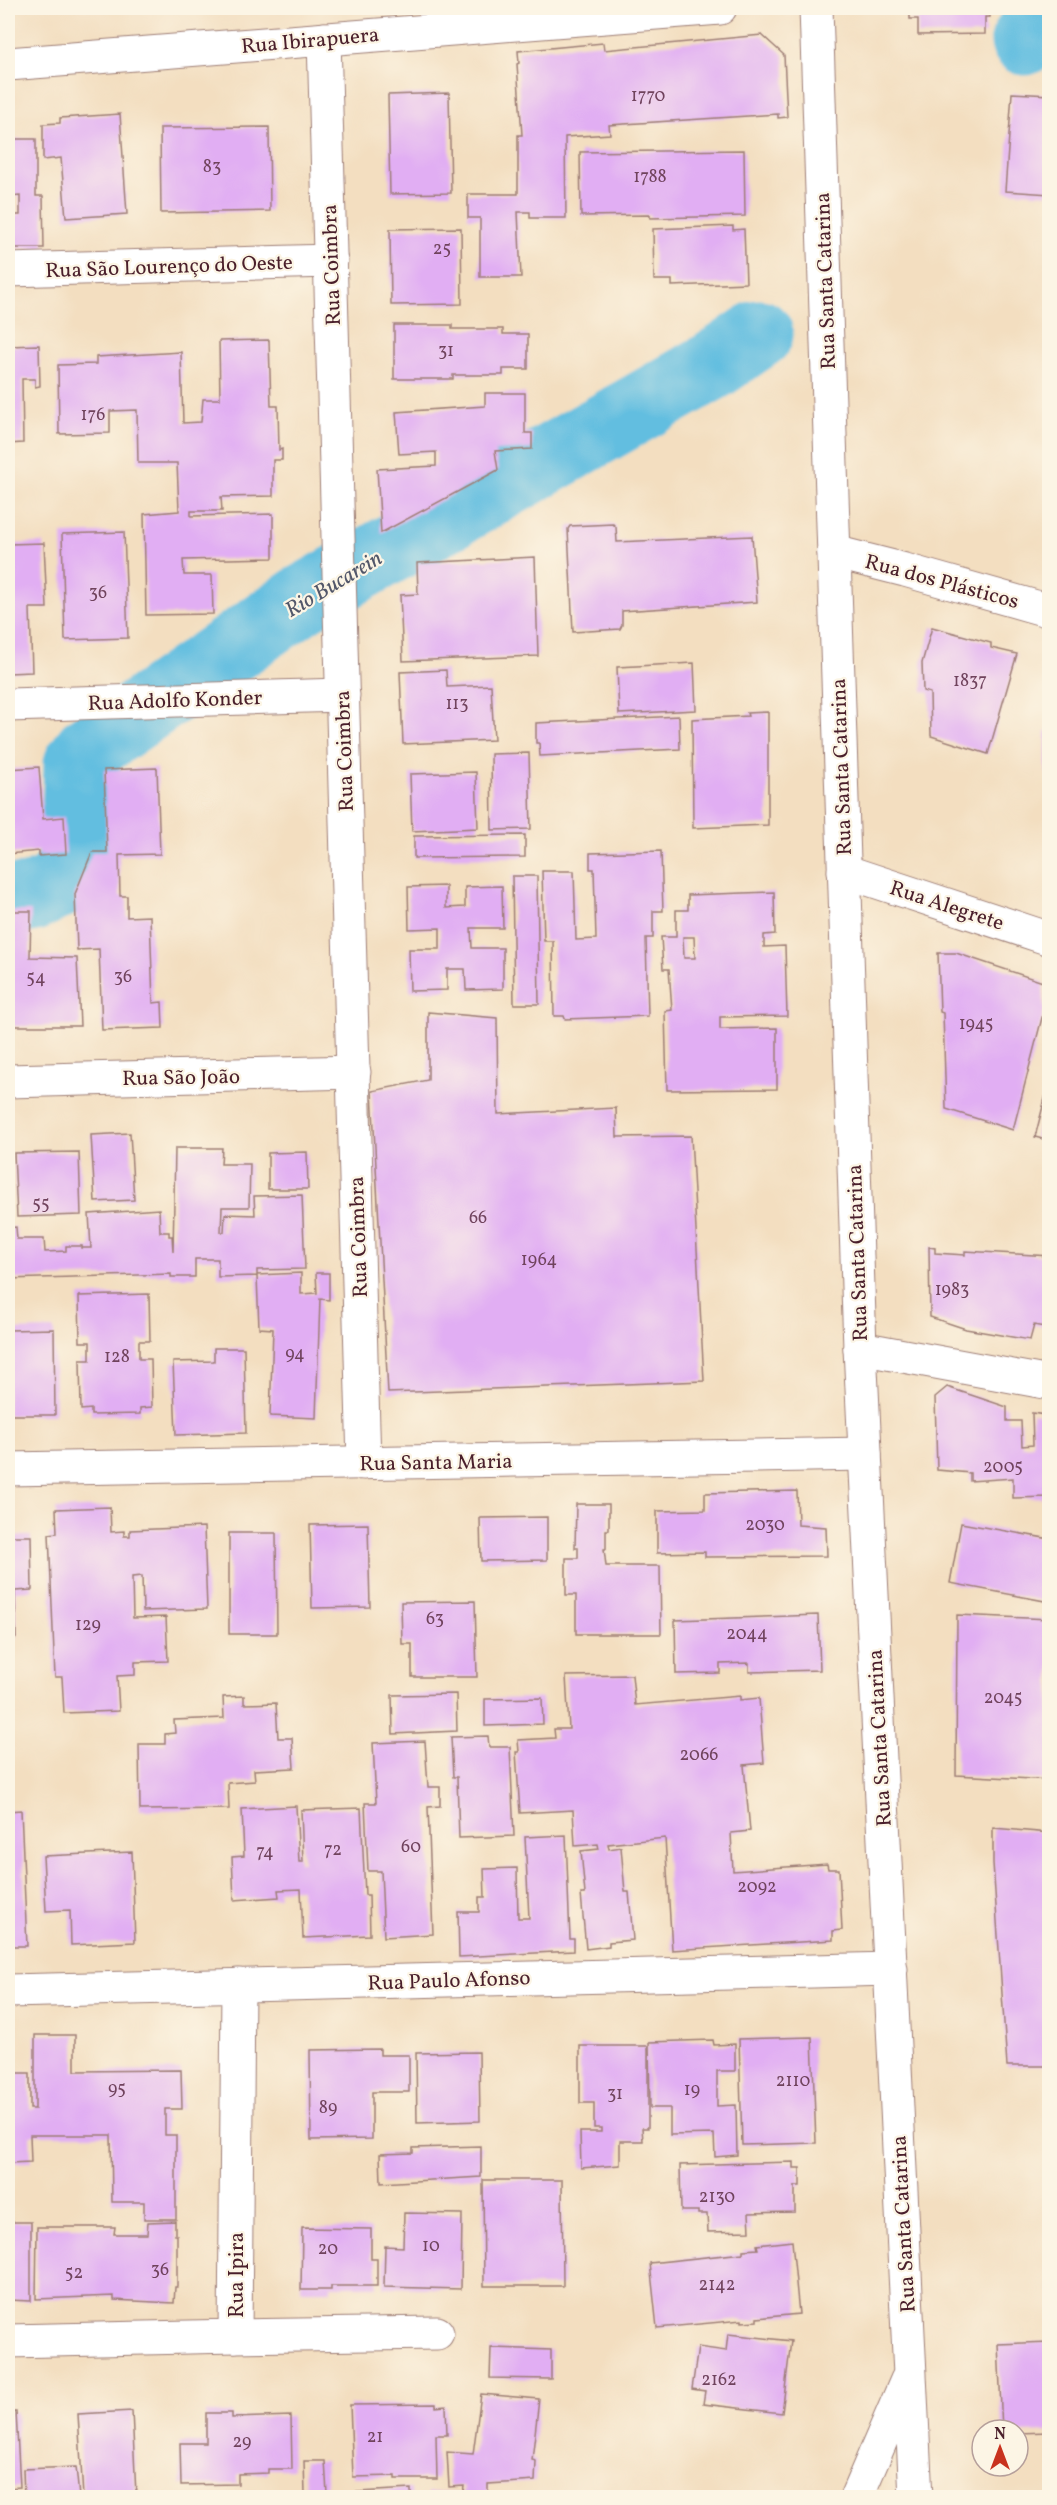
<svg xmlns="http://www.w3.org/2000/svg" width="1057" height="2505" font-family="Vollkorn,serif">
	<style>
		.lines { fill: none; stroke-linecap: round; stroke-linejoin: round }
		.river { stroke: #62bee0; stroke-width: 69 }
		.building { fill: #e1aef3; fill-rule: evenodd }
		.minor-casing { stroke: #9e7e76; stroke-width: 35 }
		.major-casing { stroke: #9e7e76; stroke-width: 35 }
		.minor { stroke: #fff; stroke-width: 33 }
		.major { stroke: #fff; stroke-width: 33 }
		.labels { text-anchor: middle; stroke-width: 4.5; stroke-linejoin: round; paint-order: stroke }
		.number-label { font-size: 18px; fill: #70435d }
		.street-label { font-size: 21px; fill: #4a1f2b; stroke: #fcf5e5 }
		.water-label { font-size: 22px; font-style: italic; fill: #52576a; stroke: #fcf5e5 }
	</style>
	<rect width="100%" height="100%" fill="#fcf5e5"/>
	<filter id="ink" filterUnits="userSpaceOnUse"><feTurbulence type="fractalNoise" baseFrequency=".0167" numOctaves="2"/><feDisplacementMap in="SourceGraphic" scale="12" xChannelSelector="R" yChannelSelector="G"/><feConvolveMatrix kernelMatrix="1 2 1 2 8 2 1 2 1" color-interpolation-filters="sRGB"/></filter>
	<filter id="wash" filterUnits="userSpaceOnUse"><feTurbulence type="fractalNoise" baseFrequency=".008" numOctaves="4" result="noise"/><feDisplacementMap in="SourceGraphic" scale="24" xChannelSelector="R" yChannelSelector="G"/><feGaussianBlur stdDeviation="1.35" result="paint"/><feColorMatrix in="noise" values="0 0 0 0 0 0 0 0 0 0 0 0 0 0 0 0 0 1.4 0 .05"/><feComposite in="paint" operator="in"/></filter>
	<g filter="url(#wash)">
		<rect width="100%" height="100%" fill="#f3dec0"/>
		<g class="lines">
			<g class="river">
				<polyline points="1025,41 1044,8"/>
				<polyline points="8,899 31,898 60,884 75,858 78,764 88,749 303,599 714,365 759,334"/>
			</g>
		</g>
		<g id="blocks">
			<g class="building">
				<polygon points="910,8 990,8 990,17 985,17 985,34 918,35 918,19 910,19"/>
				<polygon points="762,35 784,55 787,117 778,118 778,114 609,125 610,134 565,137 566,218 530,218 530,212 518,212 521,277 480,277 480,218 468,218 468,194 518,194 518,135 522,135 517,64 519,63 518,51 603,43 604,50"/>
				<polygon points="449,93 451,193 390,194 388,95"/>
				<polygon points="1012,93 1050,95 1050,194 1005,191"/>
				<polygon points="120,114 127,214 66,218 61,158 43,160 43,124 60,123 60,118"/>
				<polygon points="269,127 270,211 161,213 160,128"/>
				<polygon points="8,139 36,139 36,196 43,196 44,248 8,248 8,215 20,215 20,196 8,197"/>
				<polygon points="744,150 745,216 650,218 650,215 581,216 580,152"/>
				<polygon points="733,226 733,230 744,229 746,283 672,286 672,280 654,280 653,229"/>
				<polygon points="461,228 462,304 391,305 390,229"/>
				<polygon points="394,325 452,325 452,329 503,329 503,334 528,334 528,369 503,369 503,375 453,375 453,379 394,379"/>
				<polygon points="269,340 271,406 278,406 279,450 282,449 282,460 273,460 273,496 221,497 222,511 191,511 191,516 273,514 273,558 183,560 184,575 212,575 213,614 146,615 144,514 179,511 177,463 138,463 137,410 110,411 110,433 59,434 58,365 96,364 96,357 181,352 183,423 201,422 203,399 220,399 219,341"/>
				<polygon points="39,345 40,386 35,387 35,379 22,379 23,443 8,444 8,346"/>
				<polygon points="485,393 525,393 525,433 532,433 532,449 495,451 498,470 381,533 377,469 436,466 436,452 399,454 396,412 485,406"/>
				<polygon points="613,524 616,527 617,542 752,536 757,602 622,611 622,625 620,629 573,632 568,529 570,526"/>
				<polygon points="124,532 128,638 65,640 62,534"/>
				<polygon points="44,543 47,608 30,608 32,672 8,673 8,544"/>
				<polygon points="535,557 538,656 403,661 400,595 418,594 417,563"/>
				<polygon points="932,627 991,643 991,648 1017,654 988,754 931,736 930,693 923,691 922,663"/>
				<polygon points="694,663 696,710 619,714 617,667"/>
				<polygon points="446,670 447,687 491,685 494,740 403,744 400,672"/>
				<polygon points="768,712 768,825 693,828 692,719 748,716 747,713"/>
				<polygon points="679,716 680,749 540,756 539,743 536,743 536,723"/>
				<polygon points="1046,731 1050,731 1050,774 1046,773"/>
				<polygon points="529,753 531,829 492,830 491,754"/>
				<polygon points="39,767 43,819 64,817 66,854 39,856 39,851 8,854 8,769"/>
				<polygon points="157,768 160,854 119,855 120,896 127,896 127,917 150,916 153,1003 162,1002 163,1028 102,1030 99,949 77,950 75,894 92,852 107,852 104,770"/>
				<polygon points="476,772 478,828 412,831 410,774"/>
				<polygon points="525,835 525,857 414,858 414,836"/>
				<polygon points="661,851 663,911 653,911 653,938 646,938 648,1016 565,1019 564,1016 554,1016 553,941 544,941 542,871 574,871 576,940 596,939 594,869 590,869 590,853"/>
				<polygon points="512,876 537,876 539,1004 514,1004"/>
				<polygon points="446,886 446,908 465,907 465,887 502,886 503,928 471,928 472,948 503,948 503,989 466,990 465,969 447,969 447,990 410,991 409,949 440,949 440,928 409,929 408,887"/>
				<path d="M774,892l1,42 -11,1v12l21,-1 2,70 -67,1v12l57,-1v61l-110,1 -2,-79 7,-1 -3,-41h-6l-2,-32h15v-27h12v-15zM683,937h11l1,21h-11z"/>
				<polygon points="8,911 31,911 30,957 77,958 80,1026 8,1026"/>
				<polygon points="938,953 956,953 1043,982 1044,1010 1013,1130 946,1109 943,1013 940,1012"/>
				<polygon points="428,1012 497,1018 498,1114 616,1108 617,1137 691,1136 704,1381 388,1393 372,1091 428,1080"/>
				<polygon points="1049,1083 1050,1083 1050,1141 1035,1137"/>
				<polygon points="130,1133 134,1200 95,1202 91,1135"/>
				<polygon points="175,1148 222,1148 221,1164 250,1164 249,1207 222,1207 221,1232 224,1232 225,1214 255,1215 254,1196 302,1195 305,1269 257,1270 257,1275 301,1273 301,1294 317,1293 316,1273 329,1273 329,1300 320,1299 316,1418 270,1416 273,1329 259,1328 257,1276 218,1277 218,1259 195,1259 195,1277 171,1277 171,1274 8,1279 8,1228 16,1227 17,1239 44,1239 45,1252 66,1251 66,1246 82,1246 82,1248 91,1248 89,1214 159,1209 160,1232 169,1232 169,1236 172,1236 173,1252"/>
				<polygon points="79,1152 81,1215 17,1217 14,1153"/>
				<polygon points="307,1152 308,1189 268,1189 268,1153"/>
				<polygon points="929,1247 935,1248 935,1253 965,1255 965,1251 1050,1256 1050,1328 1034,1325 1030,1340 966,1329 930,1317"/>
				<polygon points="149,1294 150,1341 139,1341 139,1359 151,1359 152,1407 140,1408 140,1414 91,1415 91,1409 81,1410 80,1360 90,1360 90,1342 80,1342 79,1296"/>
				<polygon points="54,1329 55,1415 8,1415 8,1330"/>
				<polygon points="214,1348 244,1348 246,1433 176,1435 173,1362 214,1361"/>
				<polygon points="947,1387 1007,1407 1007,1421 1021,1421 1022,1446 1033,1445 1032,1413 1050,1416 1050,1497 1013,1498 1013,1478 970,1481 970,1473 937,1470 935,1397"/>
				<polygon points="797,1491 798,1525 826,1527 827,1556 705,1557 705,1552 657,1553 657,1511 705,1510 705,1493"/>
				<polygon points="576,1504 609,1504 609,1530 606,1530 606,1549 604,1549 606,1566 660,1566 661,1634 576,1634 576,1595 566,1595 566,1558 578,1558 578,1548 575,1548"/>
				<polygon points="110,1507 111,1532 124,1531 124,1536 130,1536 130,1530 204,1527 207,1609 143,1611 142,1576 132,1577 133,1618 166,1617 168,1661 135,1662 135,1675 117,1676 119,1711 64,1713 62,1677 55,1677 49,1534 57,1533 56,1509"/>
				<polygon points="547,1517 547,1560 481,1561 480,1518"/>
				<polygon points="961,1523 1050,1539 1050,1602 950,1583"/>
				<polygon points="368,1524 370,1607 312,1608 310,1525"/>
				<polygon points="229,1533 276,1533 277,1634 229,1634"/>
				<polygon points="8,1536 31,1536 32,1590 15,1591 16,1638 8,1638"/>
				<polygon points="475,1601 477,1677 412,1677 412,1644 402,1644 401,1602"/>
				<polygon points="818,1615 820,1670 749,1672 749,1663 720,1664 720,1673 676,1674 675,1620"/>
				<polygon points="957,1615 1050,1619 1050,1780 956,1775"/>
				<polygon points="632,1675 635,1705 740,1696 740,1700 759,1698 764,1763 744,1765 750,1831 731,1833 733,1871 827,1864 828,1869 839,1869 842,1930 833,1931 833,1940 672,1950 665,1838 608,1844 609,1849 621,1847 625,1892 629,1892 633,1940 609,1942 609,1946 586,1949 581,1894 585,1894 581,1851 599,1849 598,1844 575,1846 573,1810 520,1813 516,1752 519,1752 518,1740 555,1738 554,1729 569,1729 566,1676"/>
				<polygon points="456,1694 457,1731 393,1734 392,1695"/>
				<polygon points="244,1696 244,1704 276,1703 278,1738 292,1738 294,1768 254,1770 255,1781 228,1783 229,1809 140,1810 139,1744 165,1744 165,1734 175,1733 174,1720 224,1718 223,1697"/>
				<polygon points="542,1698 543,1724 485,1726 485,1699"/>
				<polygon points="488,1736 489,1747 510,1747 514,1836 459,1838 457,1777 453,1777 451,1737"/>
				<polygon points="425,1741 428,1787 440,1787 440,1806 428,1807 433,1934 384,1937 381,1871 368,1871 365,1803 376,1803 373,1743"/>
				<polygon points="296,1806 299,1862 303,1862 301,1810 361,1808 365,1895 369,1895 370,1935 303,1938 301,1889 278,1890 279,1897 234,1900 232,1857 244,1856 242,1809"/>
				<polygon points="21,1810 27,1946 8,1946 8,1811"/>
				<polygon points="993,1828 1050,1833 1050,2066 1007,2066 993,1863"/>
				<polygon points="566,1835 570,1939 574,1939 574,1951 459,1957 458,1912 479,1912 479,1897 485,1897 484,1869 517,1868 518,1918 529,1918 525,1837"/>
				<polygon points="132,1852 135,1942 71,1945 70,1910 46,1911 43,1856"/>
				<polygon points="35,2035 75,2035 75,2071 181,2070 182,2109 165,2109 165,2135 176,2135 176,2219 144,2219 144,2202 112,2202 111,2135 30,2135 31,2162 8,2163 8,2053 14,2053 14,2073 30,2073 30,2109 35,2109"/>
				<polygon points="812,2037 816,2143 742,2145 739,2039"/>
				<polygon points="713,2040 714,2045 735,2044 735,2071 717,2071 717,2106 736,2105 737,2155 715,2157 714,2134 670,2135 670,2108 650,2108 649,2042"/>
				<polygon points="580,2046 648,2046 648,2128 642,2128 643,2141 620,2141 620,2165 581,2168 580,2132 601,2132 601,2128 594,2128 594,2103 580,2103"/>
				<polygon points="380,2049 380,2055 409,2055 409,2092 372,2092 372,2139 311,2140 310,2050"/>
				<polygon points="479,2052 480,2121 417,2123 416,2053"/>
				<polygon points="481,2146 481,2177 381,2183 380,2154 413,2153 413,2148"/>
				<polygon points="794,2162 794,2168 800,2168 800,2186 795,2186 795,2212 749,2213 750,2231 708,2232 707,2214 698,2214 698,2211 681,2211 680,2165"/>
				<polygon points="483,2180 562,2180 563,2286 484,2286"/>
				<polygon points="404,2213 462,2214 461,2289 384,2287 385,2246 403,2247"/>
				<polygon points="175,2221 175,2235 177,2235 177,2287 175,2287 174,2303 114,2300 114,2296 36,2299 37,2227 115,2227 114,2234 147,2234 148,2222"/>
				<polygon points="8,2222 31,2222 31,2301 8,2300"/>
				<polygon points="302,2228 371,2229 371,2259 377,2259 377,2286 331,2286 331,2290 301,2290"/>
				<polygon points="792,2241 799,2314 757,2318 757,2321 742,2322 742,2320 657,2328 650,2263 743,2253 743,2250 758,2249 757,2245"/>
				<polygon points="728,2334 791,2341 782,2413 703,2404 705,2391 692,2389 698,2347 726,2351"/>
				<polygon points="1050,2342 1050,2432 1018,2433 1018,2430 1002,2430 998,2344"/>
				<polygon points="491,2348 551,2350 551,2379 490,2378"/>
				<polygon points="481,2394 539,2399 532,2460 536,2461 535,2481 488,2484 488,2498 427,2498 428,2492 463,2494 464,2486 449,2487 447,2452 473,2454"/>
				<polygon points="436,2404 436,2407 446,2406 447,2435 436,2435 437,2479 395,2479 395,2476 353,2477 350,2405"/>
				<polygon points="132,2411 136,2495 83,2497 78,2414"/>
				<polygon points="8,2412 16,2412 20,2487 8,2488"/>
				<polygon points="206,2413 232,2413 232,2418 291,2416 292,2469 268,2469 268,2473 238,2474 238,2484 181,2485 180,2443 206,2443"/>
				<polygon points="304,2461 325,2461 327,2493 309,2494 309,2498 270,2498 270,2494 305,2494"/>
				<polygon points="76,2467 79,2497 24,2498 23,2469"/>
				<polygon points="411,2489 411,2498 340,2498 342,2493"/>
			</g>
		</g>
	</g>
	<g filter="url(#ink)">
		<use href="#blocks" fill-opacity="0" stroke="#9e7e76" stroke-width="1.5"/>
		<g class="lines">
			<g class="minor-casing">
				<g id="minor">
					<polyline points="324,39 364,1463"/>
					<polyline points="8,64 720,8"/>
					<polyline points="8,270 331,261"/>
					<polyline points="834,552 905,570 1050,611"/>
					<polyline points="8,705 343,695"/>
					<polyline points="844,871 1050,939"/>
					<polyline points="8,1081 354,1072"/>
					<polyline points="860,1348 1050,1383"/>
					<polyline points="8,1469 865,1454"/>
					<polyline points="8,1991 891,1969"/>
					<polyline points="235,2336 437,2333"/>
					<polyline points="8,2341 235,2336 238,1985"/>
				</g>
			</g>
			<g class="major-casing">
				<g id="major">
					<polyline points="816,8 860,1348 916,2498"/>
					<polyline points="856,2498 907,2380"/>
				</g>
			</g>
			<use href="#minor" class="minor"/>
			<use href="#major" class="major"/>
		</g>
	</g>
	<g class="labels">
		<g class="number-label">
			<text x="648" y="101">1770</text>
			<text x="212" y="172">83</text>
			<text x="650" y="182">1788</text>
			<text x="442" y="254">25</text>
			<text x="446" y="356">31</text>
			<text x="93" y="420">176</text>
			<text x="98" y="598">36</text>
			<text x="970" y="686">1837</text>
			<text x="457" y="709">113</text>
			<text x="123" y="982">36</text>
			<text x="36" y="983">54</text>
			<text x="976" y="1029">1945</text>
			<text x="41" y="1209">55</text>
			<text x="478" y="1223">66</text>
			<text x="539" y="1265">1964</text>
			<text x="952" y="1295">1983</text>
			<text x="295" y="1359">94</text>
			<text x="117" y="1362">128</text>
			<text x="1003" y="1472">2005</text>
			<text x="765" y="1530">2030</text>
			<text x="435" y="1624">63</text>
			<text x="88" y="1630">129</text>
			<text x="747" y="1639">2044</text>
			<text x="1003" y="1703">2045</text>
			<text x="699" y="1760">2066</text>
			<text x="411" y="1852">60</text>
			<text x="333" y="1855">72</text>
			<text x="265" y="1857">74</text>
			<text x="757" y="1892">2092</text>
			<text x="793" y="2086">2110</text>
			<text x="117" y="2094">95</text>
			<text x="692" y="2095">19</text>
			<text x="615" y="2099">31</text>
			<text x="328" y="2113">89</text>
			<text x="717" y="2202">2130</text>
			<text x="431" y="2251">10</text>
			<text x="328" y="2254">20</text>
			<text x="160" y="2275">36</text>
			<text x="74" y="2278">52</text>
			<text x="717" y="2290">2142</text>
			<text x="719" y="2385">2162</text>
			<text x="375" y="2442">21</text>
			<text x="242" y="2447">29</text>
		</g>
		<g class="street-label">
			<text transform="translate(310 40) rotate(-5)" y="7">Rua Ibirapuera</text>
			<text transform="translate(331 265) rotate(-92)" y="7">Rua Coimbra</text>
			<text transform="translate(169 266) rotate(-2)" y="7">Rua São Lourenço do Oeste</text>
			<text transform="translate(825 281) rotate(-92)" y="7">Rua Santa Catarina</text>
			<text transform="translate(942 581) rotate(15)" y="7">Rua dos Plásticos</text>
			<text transform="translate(175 700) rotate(-2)" y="7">Rua Adolfo Konder</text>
			<text transform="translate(344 751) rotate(-92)" y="7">Rua Coimbra</text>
			<text transform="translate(841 767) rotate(-92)" y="7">Rua Santa Catarina</text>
			<text transform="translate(947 905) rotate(18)" y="7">Rua Alegrete</text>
			<text transform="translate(181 1077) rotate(-1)" y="7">Rua São João</text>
			<text transform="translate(358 1237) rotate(-92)" y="7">Rua Coimbra</text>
			<text transform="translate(857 1253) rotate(-92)" y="7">Rua Santa Catarina</text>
			<text transform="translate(436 1462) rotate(-1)" y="7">Rua Santa Maria</text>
			<text transform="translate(879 1738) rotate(-93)" y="7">Rua Santa Catarina</text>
			<text transform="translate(449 1980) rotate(-2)" y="7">Rua Paulo Afonso</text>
			<text transform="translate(903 2224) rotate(-93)" y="7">Rua Santa Catarina</text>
			<text transform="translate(236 2275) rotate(-90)" y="7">Rua Ipira</text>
		</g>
		<g class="water-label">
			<text transform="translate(333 583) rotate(-31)" y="8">Rio Bucarein</text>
		</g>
	</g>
	<rect width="1057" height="2505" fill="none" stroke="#fcf5e5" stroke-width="30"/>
	<g transform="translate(1000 2448)"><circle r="28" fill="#fcf5e5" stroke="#b59f9b" stroke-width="1.5"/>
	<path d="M0-4.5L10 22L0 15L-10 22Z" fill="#c8321e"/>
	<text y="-9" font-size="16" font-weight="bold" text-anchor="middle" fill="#4a1f2b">N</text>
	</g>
</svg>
